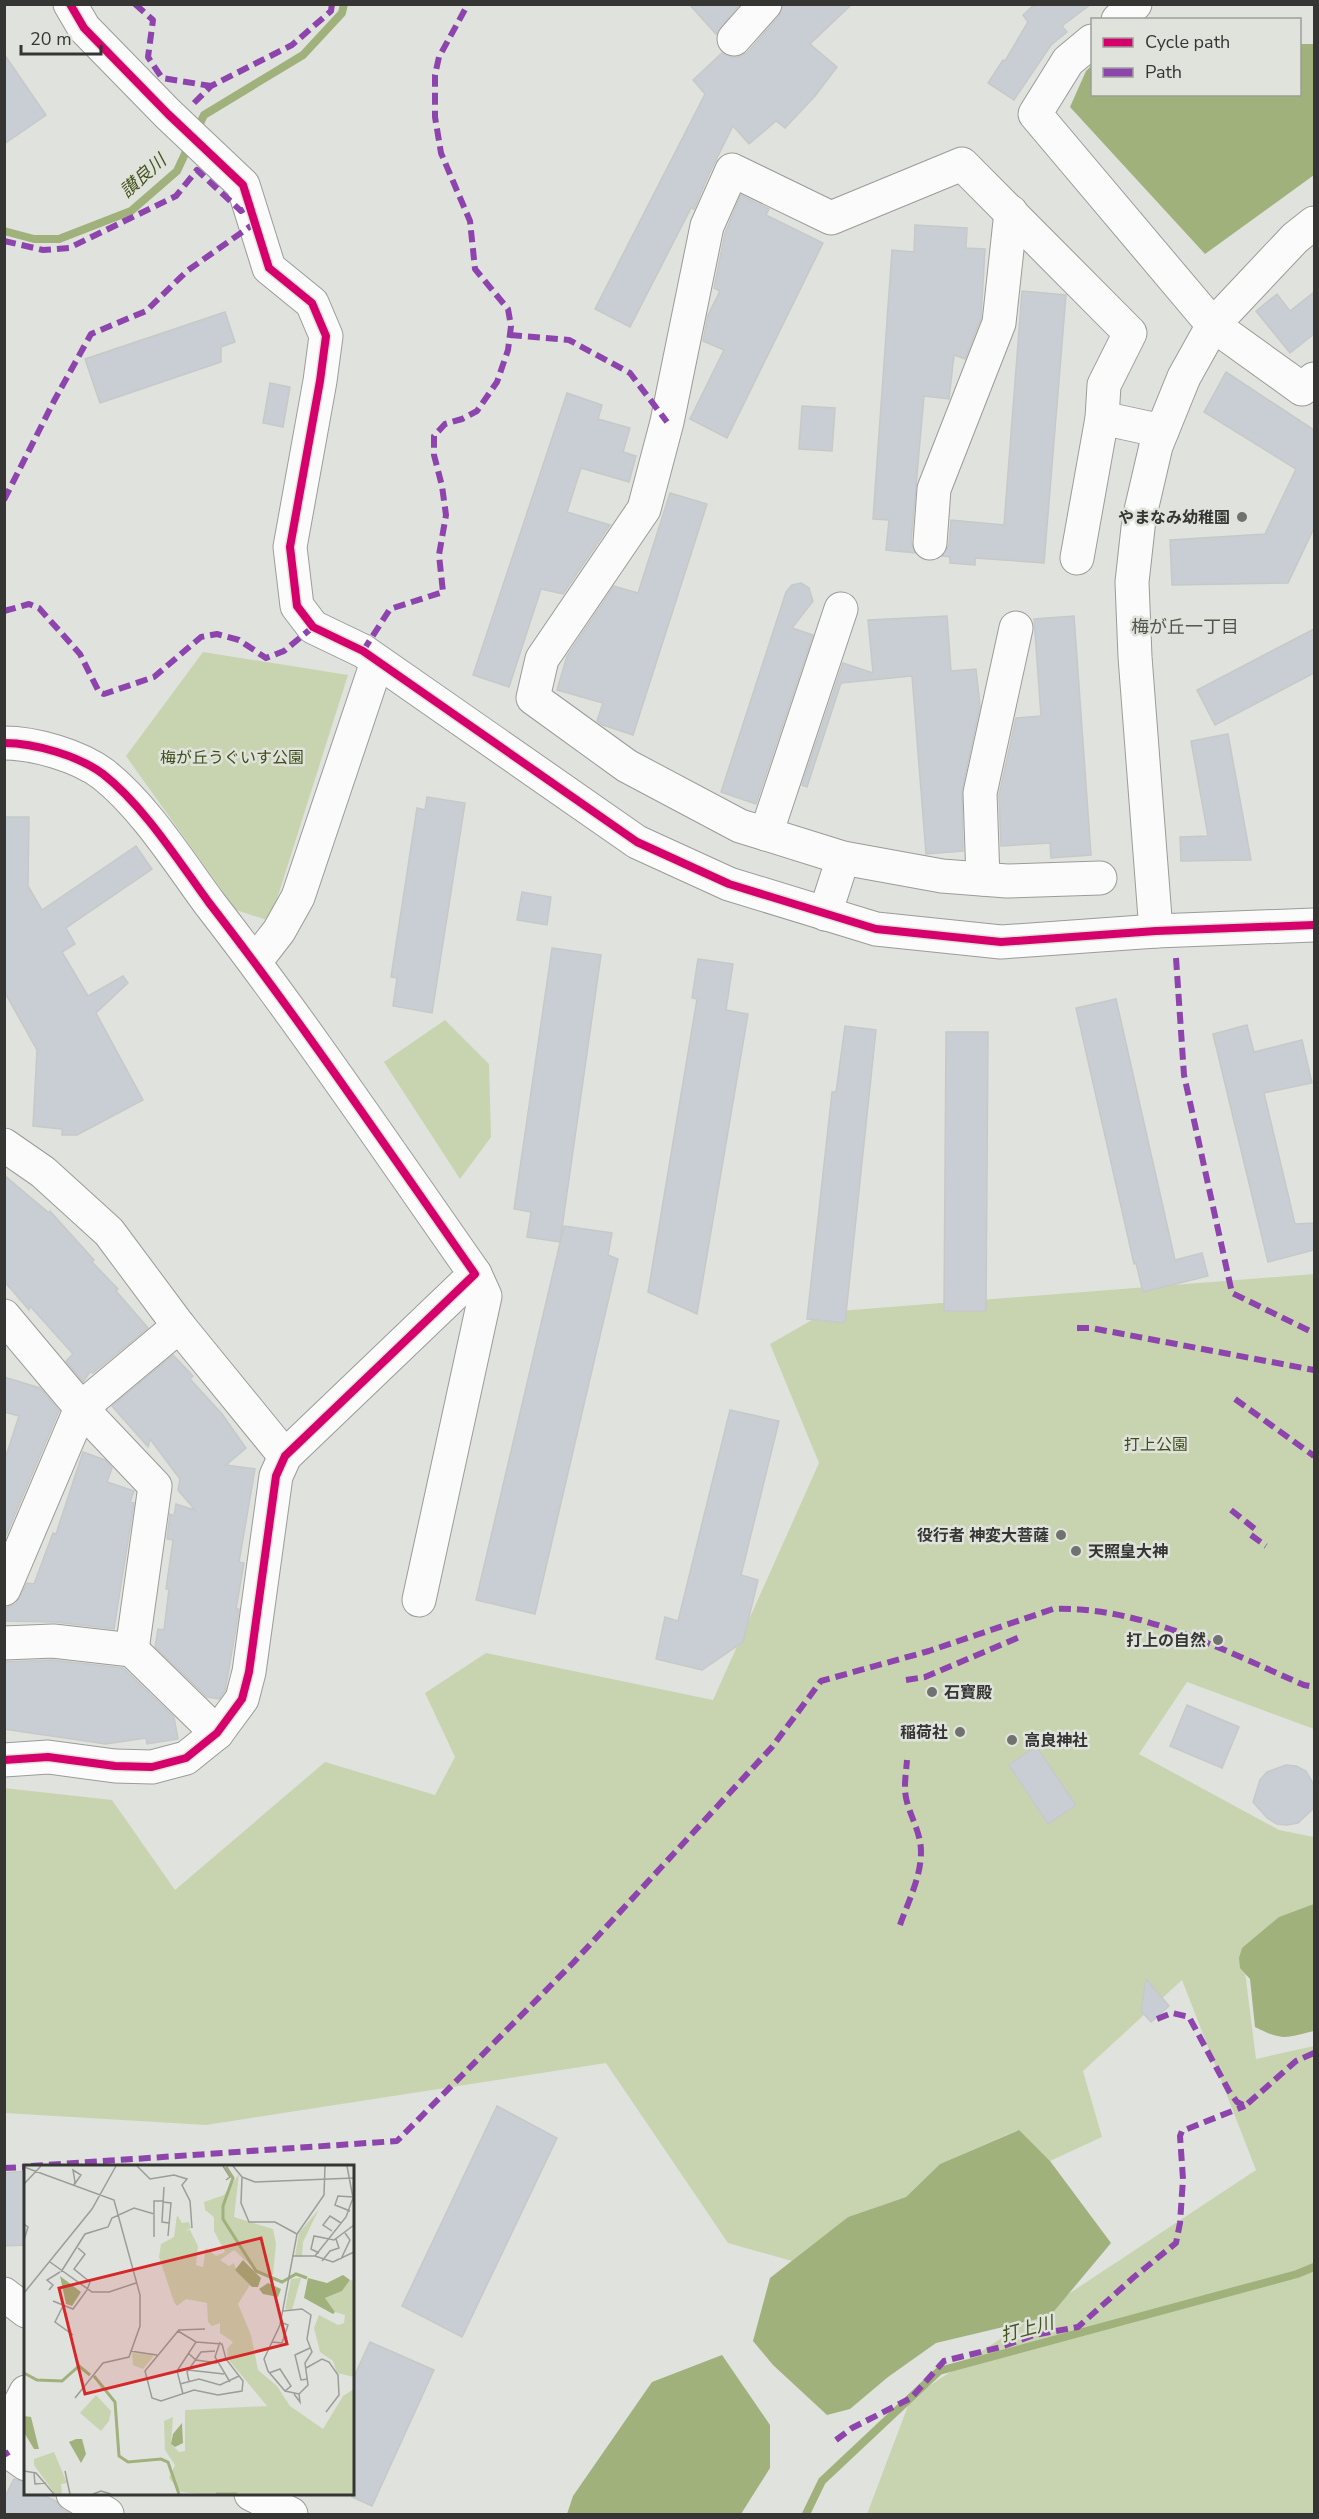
<svg xmlns="http://www.w3.org/2000/svg" width="1319" height="2519" font-family="'Nunito Sans','Noto Sans JP',sans-serif">
	<style>
		.green { fill: #c8d4b0 }
		.water { fill: #a0b17b }
		.lines { fill: none; stroke-linecap: round; stroke-linejoin: round }
		.stream { stroke: #a0b17b; stroke-width: 8 }
		.building { fill: #c8ced3; stroke: #c7c9c8; stroke-width: 1.5 }
		.minor-casing { stroke: #9b9c99; stroke-width: 35 }
		.minor { stroke: #fafbfa; stroke-width: 33 }
		.quiet { stroke: #8e44ad; stroke-width: 6; stroke-dasharray: 12 6; stroke-linecap: butt }
		.cycleway-casing { stroke: #e0e3dc; stroke-width: 11 }
		.cycleway { stroke: #d6006c; stroke-width: 8 }
		.poi-dot { fill: #71726f; stroke: #e0e3dc; stroke-width: 2 }
		.labels { text-anchor: middle; stroke-width: 5; stroke-linejoin: round; paint-order: stroke }
		.poi-label { font-size: 16px; font-weight: bold; fill: #353634; stroke: #e0e3dc; text-anchor: end }
		.park-label { font-size: 16px; fill: #3e4d16; stroke: #e0e3dc }
		.water-label { font-size: 18px; font-style: italic; fill: #45551f; stroke: #e0e3dc }
		.neighbourhood-label { font-size: 18px; fill: #52544e; stroke: #e0e3dc }
		.inset-river { fill: none; stroke: #a0b17b; stroke-width: 3 }
		.inset-road { fill: none; stroke: #9c9d99; stroke-width: 1.5 }
		.view { fill: #d62828; fill-opacity: 0.15; stroke: #d62828; stroke-width: 3 }
		.inset-edge { fill: none; stroke: #353634; stroke-width: 3 }
	</style>
	<rect width="100%" height="100%" fill="#e0e2dd"/>
	<g class="green">
		<polygon points="203,652 348,675 270,921 236,910 126,756"/>
		<polygon points="445,1020 489,1064 491,1137 460,1179 384,1062"/>
		<polygon points="1314,1274 1314,1729 1187,1682 1139,1754 1279,1830 1314,1837 1314,1911 1242,1948 1256,2059 1314,2046 1314,2514 867,2514 911,2398 1256,2170 1182,1980 1083,2071 1102,2137 1050,2161 1018,2130 940,2164 906,2197 848,2217 792,2261 728,2243 606,2063 206,2125 5,2113 4,1788 112,1800 175,1890 325,1762 435,1795 455,1757 425,1693 486,1653 713,1700 819,1463 770,1344 826,1312"/>
	</g>
	<g class="water">
		<polygon points="1300,44 1314,44 1314,175 1205,254 1070,107 1086,71 1092,65 1092,94 1300,94"/>
		<path d="M1314,1904v127c-29,7 -31,10 -59,-4l-5,-48 -10,-11 -1,-10 3,-10 37,-31z"/>
		<polygon points="1019,2130 1050,2161 1111,2243 1050,2316 936,2343 888,2377 850,2409 827,2415 773,2365 753,2341 770,2278 848,2217 906,2197 940,2164"/>
		<polygon points="722,2355 770,2425 770,2468 741,2514 567,2514 573,2496 652,2382"/>
	</g>
	<g class="lines">
		<g class="stream">
			<polyline points="196,132 204,115 303,55 342,13 344,4"/>
			<polyline points="4,231 34,239 59,239 131,211 177,171 190,143"/>
			<polyline points="806,2514 822,2481 939,2371 1297,2274 1314,2267"/>
		</g>
	</g>
	<g class="building">
		<polygon points="689,4 740,4 716,34"/>
		<polygon points="783,4 852,4 810,44 837,67 815,96 785,128 776,121 749,144 733,126 709,174 694,209 691,208 630,327 595,309 705,94 693,80 722,53 731,57 739,57 748,52 779,16"/>
		<polygon points="1035,4 1091,4 1062,26 1067,32 1051,45 1014,100 988,83 1003,60 1005,61 1028,22 1023,15"/>
		<polygon points="4,54 46,115 4,144"/>
		<polygon points="741,195 769,209 766,215 823,243 727,438 690,419 724,350 703,341 708,315 720,291 714,288 725,233"/>
		<polygon points="915,225 967,228 966,248 985,249 981,318 965,359 954,355 949,399 924,396 911,542 915,553 886,550 889,520 873,519 892,250 914,252"/>
		<polygon points="1022,291 1066,295 1044,563 975,558 975,565 950,563 950,557 942,556 949,545 951,520 1004,525"/>
		<polygon points="1314,292 1314,334 1290,353 1256,311 1277,294 1290,311"/>
		<polygon points="225,312 235,342 221,347 221,362 100,403 85,359"/>
		<polygon points="1226,372 1314,430 1314,528 1288,583 1172,585 1170,540 1265,534 1296,469 1204,412"/>
		<polygon points="270,383 290,387 283,427 263,423"/>
		<polygon points="567,393 602,405 598,419 630,428 623,452 636,456 629,482 581,468 567,512 610,525 563,594 541,589 509,687 473,675"/>
		<polygon points="802,406 835,408 832,451 799,449"/>
		<polygon points="670,493 707,504 633,735 603,725 597,721 603,703 557,690 567,656 614,586 638,593"/>
		<polygon points="801,583 809,588 813,601 792,628 813,635 756,804 721,792 786,592 792,585"/>
		<polygon points="947,616 951,671 976,669 980,706 962,789 963,851 926,854 912,676 841,683 807,787 802,785 843,663 873,673 868,620"/>
		<polygon points="1074,616 1091,855 1051,858 1050,843 1001,846 999,795 1016,718 1041,716 1034,619"/>
		<polygon points="1314,629 1314,673 1215,725 1197,690"/>
		<polygon points="1228,734 1251,860 1181,861 1180,837 1208,836 1191,741"/>
		<polygon points="427,797 465,803 432,1013 393,1006 397,978 391,977 417,808 425,810"/>
		<polygon points="4,817 29,817 28,886 42,910 136,846 152,869 66,928 75,944 62,952 88,996 123,976 128,983 96,1013 143,1100 77,1135 62,1135 62,1129 33,1126 37,1050 4,991"/>
		<polygon points="522,892 551,897 547,925 517,920"/>
		<polygon points="552,948 601,955 560,1242 527,1237 531,1212 514,1209"/>
		<polygon points="698,959 733,964 726,1010 748,1014 697,1314 648,1292 697,999 692,998"/>
		<polygon points="1116,999 1175,1260 1202,1253 1208,1276 1143,1292 1136,1263 1134,1264 1076,1008"/>
		<polygon points="1247,1025 1254,1052 1302,1040 1312,1083 1264,1093 1295,1224 1314,1223 1314,1250 1268,1262 1213,1034"/>
		<polygon points="845,1026 876,1030 845,1323 807,1319 832,1092 836,1092"/>
		<polygon points="946,1032 988,1032 986,1311 944,1311"/>
		<polygon points="4,1175 49,1213 50,1211 94,1260 92,1262 118,1289 116,1291 148,1328 93,1373 90,1372 83,1382 66,1361 73,1354 30,1306 29,1310 4,1281"/>
		<polygon points="564,1226 612,1233 608,1255 618,1259 535,1614 476,1600"/>
		<polygon points="173,1355 193,1376 190,1379 222,1414 246,1448 226,1465 255,1469 239,1562 244,1563 236,1609 239,1609 234,1640 225,1691 219,1699 207,1697 155,1647 158,1629 164,1630 169,1589 166,1589 173,1540 167,1539 170,1514 174,1516 176,1504 195,1510 178,1490 180,1479 150,1439 148,1447 112,1406"/>
		<polygon points="4,1377 40,1388 59,1411 4,1540 4,1462 19,1416 4,1412"/>
		<polygon points="730,1410 779,1421 741,1575 758,1580 743,1642 702,1670 656,1659 665,1617 678,1621"/>
		<polygon points="83,1452 105,1460 112,1468 107,1482 134,1491 130,1502 134,1503 114,1629 55,1622 5,1621 6,1608 16,1604 27,1583 34,1584 53,1533 56,1534"/>
		<polygon points="52,1660 123,1668 174,1717 178,1739 147,1744 146,1738 106,1744 4,1729 4,1662"/>
		<polygon points="1187,1705 1239,1727 1222,1768 1170,1746"/>
		<polygon points="1036,1746 1076,1805 1048,1824 1009,1765"/>
		<polygon points="1286,1765 1296,1766 1306,1771 1314,1785 1313,1809 1298,1823 1287,1825 1277,1824 1267,1818 1253,1802 1260,1780 1267,1772"/>
		<polygon points="1146,1979 1169,2006 1151,2022 1141,2011"/>
		<polygon points="497,2106 557,2138 462,2337 402,2306"/>
		<polygon points="26,2171 26,2245 4,2246 4,2173"/>
		<polygon points="370,2342 434,2370 372,2506 352,2497 352,2381"/>
		<polygon points="14,2479 26,2483 26,2493 38,2493 56,2501 63,2510 71,2514 4,2514 4,2499"/>
	</g>
	<g class="lines">
		<g class="minor-casing">
			<g id="minor">
				<polyline points="70,4 84,28 168,114 243,185 269,268 312,303 326,336 320,381 290,547 297,606 313,627 363,651 637,842 729,884 876,929 1001,942 1156,931 1314,925"/>
				<polyline points="1118,20 1135,4"/>
				<polyline points="734,39 765,4"/>
				<polyline points="1092,41 1068,61 1035,114 1213,325 1302,389 1314,379"/>
				<polyline points="1102,418 1162,431"/>
				<polyline points="930,543 934,489 999,323 1011,212"/>
				<polyline points="1077,558 1102,418 1104,385 1130,333 962,164 831,218 732,170 707,226 667,422 644,509 542,659 533,698 627,766 740,826 766,834 843,858 942,876 1007,881 1100,878"/>
				<path d="M4,743c31,0 75,13 99,31 41,32 76,88 107,130 93,120 178,246 265,370l-190,182 -9,20 -27,196 -7,27 -25,34 -31,25 -34,9 -37,-1 -67,-9 -44,3"/>
				<polyline points="766,834 841,609"/>
				<polyline points="983,879 980,793 1016,628"/>
				<polyline points="825,914 843,858"/>
				<polyline points="1156,931 1135,657 1132,582 1139,519 1156,446 1184,377 1213,325 1295,238 1314,223"/>
				<polyline points="255,962 279,931 298,897 377,662"/>
				<polyline points="4,1145 43,1172 109,1232 179,1326 285,1456"/>
				<polyline points="4,1316 81,1408 155,1486 132,1650"/>
				<polyline points="4,1589 81,1408 179,1326"/>
				<polyline points="419,1600 485,1296 475,1274"/>
				<polyline points="4,1643 53,1641 132,1650 217,1733"/>
				<polyline points="4,2294 26,2311"/>
				<path d="M26,2392c-11,19 -16,38 -17,60l17,12"/>
				<polyline points="73,2494 107,2514"/>
				<polyline points="251,2494 291,2514"/>
			</g>
		</g>
		<use href="#minor" class="minor"/>
		<g class="quiet">
			<polyline points="135,4 153,20 148,57 162,78 211,86"/>
			<polyline points="194,103 211,86 292,45 331,11 332,4"/>
			<polyline points="4,241 43,250 69,248 176,196 197,170 241,211 251,205"/>
			<polyline points="510,335 569,340 630,373 667,422"/>
			<polyline points="4,500 54,401 91,334 146,311 187,271 255,223"/>
			<polyline points="4,611 29,604 39,608 80,654 99,692 104,694 154,677 201,637 217,634 239,640 266,658 284,651 313,627"/>
			<polyline points="363,651 390,609 443,592 439,555 446,515 442,486 434,455 434,436 445,424 462,419 477,411 497,382 508,350 511,326 508,309 475,269 470,221 441,153 435,117 435,75 439,57 468,4"/>
			<polyline points="1176,958 1184,1075 1232,1293 1314,1333"/>
			<polyline points="1077,1328 1091,1328 1314,1370"/>
			<polyline points="1235,1399 1314,1456"/>
			<polyline points="1231,1510 1255,1529"/>
			<polyline points="1251,1535 1266,1546"/>
			<polyline points="906,1680 925,1677 1022,1636"/>
			<path d="M900,1925c8,-23 21,-48 21,-73 0,-18 -9,-32 -14,-50 -4,-14 -1,-27 0,-42"/>
			<polyline points="1157,2019 1172,2013 1189,2017 1229,2091 1237,2102 1245,2106 1296,2061 1314,2053"/>
			<path d="M31,2166l366,-25 176,-178 199,-216 49,-66 108,-30 124,-42c88,-3 172,42 251,76l10,2"/>
			<polyline points="4,2168 26,2167"/>
			<polyline points="836,2440 852,2428 911,2398 944,2361 1001,2347 1034,2335 1078,2327 1134,2277 1176,2243 1180,2223 1183,2179 1180,2136 1182,2131 1245,2106"/>
			<polyline points="4,2455 9,2452"/>
		</g>
		<g class="cycleway-casing">
			<g id="cycleway">
				<polyline points="70,4 84,28 168,114 243,185 269,268 312,303 326,336 320,381 290,547 297,606 313,627 363,651 637,842 729,884 876,929 1001,942 1156,931 1314,925"/>
				<path d="M4,743c31,0 75,13 99,31 41,32 76,88 107,130 93,120 178,246 265,370l-190,182 -9,20 -27,196 -7,27 -25,34 -31,25 -34,9 -37,-1 -67,-9 -44,3"/>
			</g>
		</g>
		<use href="#cycleway" class="cycleway"/>
	</g>
	<g class="poi-dot">
		<circle cx="1242" cy="517" r="6"/>
		<circle cx="1061" cy="1535" r="6"/>
		<circle cx="1076" cy="1551" r="6"/>
		<circle cx="1218" cy="1640" r="6"/>
		<circle cx="932" cy="1692" r="6"/>
		<circle cx="960" cy="1732" r="6"/>
		<circle cx="1012" cy="1740" r="6"/>
	</g>
	<g class="labels">
		<g class="poi-label">
			<text x="1230" y="523">やまなみ幼稚園</text>
			<text x="1049" y="1541">役行者 神変大菩薩</text>
			<text x="1088" y="1557" text-anchor="start">天照皇大神</text>
			<text x="1206" y="1646">打上の自然</text>
			<text x="944" y="1698" text-anchor="start">石寶殿</text>
			<text x="948" y="1738">稲荷社</text>
			<text x="1024" y="1746" text-anchor="start">高良神社</text>
		</g>
		<g class="park-label">
			<text x="232" y="763">梅が丘うぐいす公園</text>
			<text x="1156" y="1450">打上公園</text>
		</g>
		<g class="water-label">
			<text transform="translate(143 176) rotate(-42)" y="6">讃良川</text>
			<text transform="translate(1027 2329) rotate(-15)" y="6">打上川</text>
		</g>
		<g class="neighbourhood-label">
			<text x="1185" y="633">梅が丘一丁目</text>
		</g>
	</g>
	<g transform="translate(24 2165)">
		<rect width="330" height="330" fill="#e0e2dd"/>
		<path d="M215,9l-5,43 39,12 3,15 -3,31 -14,-2 -25,-23 -14,10 9,6 5,-3 2,7 14,15 -12,19 13,31 7,35 19,16 13,20 33,23 20,-33 11,-7v105h-155l-18,-2 -12,-14 6,-13 -10,-15 -1,-29 9,-4 -2,27 8,8 6,-1v-41l82,-4 -39,-47 -1,-10 6,-7 -13,-9v-10l-8,3 -4,-4 -1,-19 -21,-4 -9,7 -3,-4 -15,-45 2,-13 13,-7 3,-22 5,8 7,-1 2,6 -6,3 5,-1 8,16 -2,19 7,2 3,-19 10,8 9,-4 -11,-21v-14l-9,-7 -1,-8 20,-7zM295,44l-16,33 -1,15 -7,-1 4,-23zM277,113l-9,32 -7,-1 6,-30zM326,115l4,1v96l-17,-4 -4,-12 -13,-9 -6,-24 5,-13 19,10 6,-2 1,-8 -10,-3 -10,-14 17,-7zM108,188l21,1v3l-10,12 -10,-4zM72,230l15,16 -2,10 -8,10 -21,-18zM30,287l13,31 -6,1 1,10h-7l-21,-29v-6z" fill="#c8d4b0"/>
		<path d="M219,95l18,18 -3,9h-6l-17,-17zM319,110l7,5 -8,11 -17,7 10,14 -2,2 -29,-16 4,-20 19,5zM36,111l21,16 -9,14 -6,-2zM244,118l13,6 -3,8 -15,-3 -4,-5zM0,251l7,1 8,32h-5l-9,-15zM158,258l1,20 -8,4 -4,-3 2,-10zM52,274h6l4,15 -5,9 -12,-21z" fill="#a0b17b"/>
		<path class="inset-river" d="M202,2l7,11 -10,28v13l33,52 26,11 14,-8 11,4M0,208l13,7 25,1 17,-15 11,9M70,211l21,26 4,54 9,6 33,-3 7,3 11,32M192,329h21"/>
		<path class="inset-road" d="M113,1l13,13 24,-4 13,4 -5,6 8,16 2,27M199,1l7,11 -4,3M209,1l9,11 13,5 99,-4M0,2l90,33 26,95v31l-11,31 -26,6 -28,35M49,5l8,5 -7,10 1,-3zM218,12l-1,26 8,19h26l22,12M0,19l17,-18M140,22l-2,35 7,1M139,37l8,1 -3,33M326,46l-15,-6 3,-9 15,1M130,49v23M0,59l4,3 -4,13M308,66l-9,-6 7,-9 11,7M295,88l-8,-4 3,-13 20,4 20,-15M268,91h23l31,-39 7,-19 -6,-32M291,91l18,6 21,-10M317,94l9,-19 -5,-7M298,96l8,-10 9,-3 -3,-9M26,97l42,30h17l27,-9M37,107l24,-38 23,-7 4,-9 22,-10 20,6v-13h9M25,125l4,-5 -6,-5 13,-8M0,128l68,-84 24,-43M29,136l20,8 14,-19 3,-8 -16,-13 11,-15 -7,-6M40,139l-9,18 18,13M259,146l19,-2 9,6 -4,24 5,13 -7,11 3,22 -9,9 -14,-3 -17,-20 -4,-12 16,-34 17,-91 27,-39 1,-29M154,165l27,-1M154,166l18,11 26,2 4,15 17,22 -1,10 -24,4 -24,-5 -33,11 -9,-3 -7,-27zM196,177l-5,15 15,25M248,177l10,1 6,-18 -8,-3M106,186l27,4M164,188l8,7 21,3M282,203l16,-9 7,3 9,13 1,20 -13,17M164,205l36,4M245,208l11,-4 11,17 -6,5M284,214l-7,1 -6,-25 15,-7M165,216l-2,-9 14,-20 14,-1M156,219l19,-5 21,6 19,-9M159,229l-6,-23 19,-29M270,229l6,8 -1,-8M0,306l12,2 18,21M41,306l5,23M10,308l1,11 11,-1M69,329l8,-3 10,3"/>
		<path class="view" d="M237,73l26,106 -202,50 -26,-106z"/>
		<rect width="330" height="330" class="inset-edge"/>
	</g>
	<rect width="1319" height="2519" fill="none" stroke="#353634" stroke-width="12"/>
	<rect x="1091" y="18" width="210" height="78" fill="#e0e3dc" stroke="#9c9e99" stroke-width="1.5"/>
	<rect x="1103" y="38" width="30" height="9" fill="#d6006c" stroke="#9c9e99" stroke-width="1.5"/>
	<text x="1145" y="48" font-size="18" fill="#353634">Cycle path</text>
	<rect x="1103" y="68" width="30" height="9" fill="#8e44ad" stroke="#9c9e99" stroke-width="1.5"/>
	<text x="1145" y="78" font-size="18" fill="#353634">Path</text>
	<path d="M21 45v9h80v-9" fill="none" stroke="#353634" stroke-width="3"/>
	<text x="30" y="45" font-size="18" fill="#353634" stroke="#e0e3dc" stroke-width="4.5" paint-order="stroke">20 m</text>
</svg>
